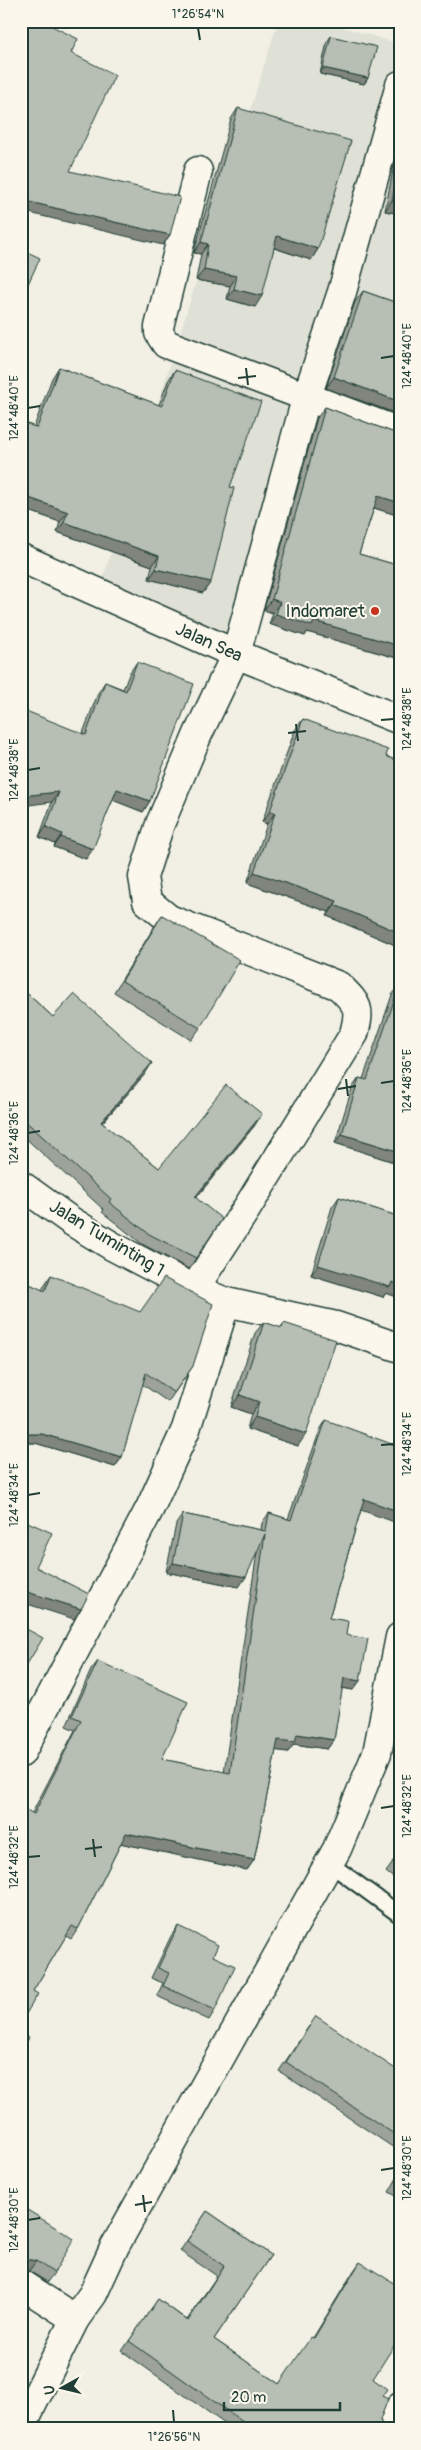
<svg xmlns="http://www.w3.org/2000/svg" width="421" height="2450" font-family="Pangolin,sans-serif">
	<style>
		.built { fill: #e0e1d6 }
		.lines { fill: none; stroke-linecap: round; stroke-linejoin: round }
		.lane-casing { stroke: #1f3d34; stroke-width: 19 }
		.street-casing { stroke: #1f3d34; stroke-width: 31 }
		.secondary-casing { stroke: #1f3d34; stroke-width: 31 }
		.lane { stroke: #fbf7ec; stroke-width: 15 }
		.street { stroke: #fbf7ec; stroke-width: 28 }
		.secondary { stroke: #fbf7ec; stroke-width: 28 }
		.wall { fill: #9da39a; stroke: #1f3d34 }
		.shaded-wall { fill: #80857d; stroke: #1f3d34 }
		.building { fill: #b7beb3; stroke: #1f3d34 }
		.ticks { fill: none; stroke: #1f3d34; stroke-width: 2 }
		.poi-dot { fill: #c8321e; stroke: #fbf7ec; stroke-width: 2 }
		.labels { text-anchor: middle; stroke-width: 4; stroke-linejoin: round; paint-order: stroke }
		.poi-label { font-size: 18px; fill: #1f3d34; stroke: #fbf7ec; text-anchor: end }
		.street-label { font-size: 18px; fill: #1f3d34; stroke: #fbf7ec }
		.neatline { fill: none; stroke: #1f3d34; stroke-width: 2 }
		.ticks-label { font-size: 12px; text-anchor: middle; fill: #1f3d34 }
	</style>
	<rect width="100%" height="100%" fill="#f2f0e5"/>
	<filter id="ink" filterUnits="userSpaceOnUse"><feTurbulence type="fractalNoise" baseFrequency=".02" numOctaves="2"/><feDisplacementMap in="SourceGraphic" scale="10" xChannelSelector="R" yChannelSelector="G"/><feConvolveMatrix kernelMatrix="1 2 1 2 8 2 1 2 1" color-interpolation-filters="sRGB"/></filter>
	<g filter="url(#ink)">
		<polygon class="built" points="278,21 323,21 400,44 400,422 312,391 241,648 102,581"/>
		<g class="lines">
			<g class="lane-casing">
				<polyline id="lane" points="329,1863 400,1915"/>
			</g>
			<g class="street-casing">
				<g id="street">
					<polyline points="198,171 159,327 159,333 166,344 400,432"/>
					<polyline points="21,1185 71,1221 112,1246 194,1289"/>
					<polyline points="226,1302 336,1326 400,1348"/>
					<path d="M21,1753l129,-245 36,-79 40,-127 -32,-13 53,-81 107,-174c7,-27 4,-29 -15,-48l-170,-67 -22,-18 -4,-24 17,-53 38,-90 38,-80 70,-255 36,-107 58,-207"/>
					<polyline points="21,2284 75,2319 93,2294 115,2246 337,1849 377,1753 400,1637"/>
					<polyline points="21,2427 75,2319"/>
					<polyline points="389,2429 400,2407"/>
				</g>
			</g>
			<g class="secondary-casing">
				<polyline id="secondary" points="21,558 236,654 400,720"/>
			</g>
			<use href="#lane" class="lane"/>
			<use href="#street" class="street"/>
			<use href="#secondary" class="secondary"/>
		</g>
		<g class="wall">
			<polygon points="331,36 368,78 364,84 320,74 327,42"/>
			<polygon points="238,108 318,249 311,260 274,248 255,307 227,299 230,286 196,280 201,254 194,253 231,119"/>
			<polygon points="400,144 400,214 385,211 395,160"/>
			<polygon points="363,291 400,304 326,388 355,302"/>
			<polygon points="59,367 159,405 168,381 175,370 230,487 203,593 149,579 152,566 57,532 60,522 21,508 21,421 34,427 52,378"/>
			<polygon points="325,407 400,435 400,516 374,508 359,554 400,566 400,659 307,632 305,636 269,624 273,613 264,610 317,418"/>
			<polygon points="137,662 150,801 143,812 113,800 86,859 54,847 55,844 39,837 52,802 83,733 98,693 105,682 123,689 130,672"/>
			<polygon points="303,719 386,756 400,947 327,916 329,912 247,883 267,824 262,822 295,730"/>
			<polygon points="162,915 200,1028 191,1040 114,992 154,927"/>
			<polygon points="399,986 400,1164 335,1143 352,1088 359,1078 363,1079 392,995"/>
			<polygon points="21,988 53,1017 145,1074 102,1123 159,1168 255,1125 196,1198 196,1258 189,1269 142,1244 102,1212 104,1210 21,1134"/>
			<polygon points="339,1197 400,1217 400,1298 386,1293 383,1297 311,1275 332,1207"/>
			<polygon points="51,1275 193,1366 168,1402 142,1384 122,1457 115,1467 35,1443 21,1443 21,1287 25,1282 42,1290 45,1284"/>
			<polygon points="264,1322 280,1328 284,1323 298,1446 247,1429 251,1414 231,1407 255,1333"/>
			<polygon points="326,1420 361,1510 329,1618 346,1635 353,1690 342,1688 334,1740 327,1749 294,1744 288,1752 276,1750 254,1860 247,1870 121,1843 78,1929 71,1939 66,1936 33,1991 32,1813 75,1730 66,1726 91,1670 98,1661 162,1759 224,1772 257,1552 239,1587 166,1572 176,1524 183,1514 261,1530 262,1523 269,1513 288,1519 320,1430"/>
			<polygon points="400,1853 400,1883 386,1872"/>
			<polygon points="178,1926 213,1956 215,2010 209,2020 157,1996 163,1983 151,1978 171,1936"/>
			<polygon points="309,2026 400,2072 400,2152 279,2071"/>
			<polygon points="400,2173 400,2198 389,2192"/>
			<polygon points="21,2206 54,2273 47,2282 29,2271 21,2269"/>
			<polygon points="207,2211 271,2255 214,2339 279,2384 313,2338 353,2272 360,2262 373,2379 382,2396 380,2420 383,2427 384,2429 232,2429 122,2351 158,2299 187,2320 217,2276 180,2251"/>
		</g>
		<g class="shaded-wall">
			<polygon points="323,68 368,78 364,84 320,74"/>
			<polygon points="21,200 170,235 163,245 21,211"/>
			<polygon points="392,200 400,202 400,214 385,211"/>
			<polygon points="277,236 318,249 311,260 269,246"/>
			<polygon points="201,242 208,244 201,254 194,253"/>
			<polygon points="204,270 237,276 230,286 196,280"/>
			<polygon points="234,289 262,296 255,307 227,299"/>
			<polygon points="334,377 400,402 400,415 326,388"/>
			<polygon points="21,495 68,512 60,522 21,508"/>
			<polygon points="378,496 400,503 400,516 371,507"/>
			<polygon points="64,522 159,556 152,566 57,532"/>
			<polygon points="156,569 211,582 203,593 149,579"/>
			<polygon points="272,599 280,602 273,613 264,610"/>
			<polygon points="276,614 314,621 400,646 400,659 307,632 305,636 269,624"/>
			<polygon points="117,789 150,801 143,812 110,799"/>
			<polygon points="59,792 52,802 21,806 21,796"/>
			<polygon points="270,811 275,813 267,824 262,822"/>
			<polygon points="46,827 62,834 55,844 39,837"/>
			<polygon points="61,837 93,849 86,859 54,847"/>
			<polygon points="254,872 337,901 329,912 247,883"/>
			<polygon points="335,905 400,933 400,947 327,916"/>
			<polygon points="152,1063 145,1074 94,1132 101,1122"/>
			<polygon points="262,1114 255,1125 188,1208 195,1197"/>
			<polygon points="342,1134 400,1152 400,1164 335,1143"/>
			<polygon points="318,1265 392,1282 400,1285 400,1298 386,1293 383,1297 311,1275"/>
			<polygon points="240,1395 259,1402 251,1414 231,1407"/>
			<polygon points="255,1417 306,1434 298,1446 247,1429"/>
			<polygon points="21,1434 42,1434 122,1457 115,1467 35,1443 21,1443"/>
			<polygon points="364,1499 400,1512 400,1524 358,1509"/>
			<polygon points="173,1563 246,1577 239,1587 166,1572"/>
			<polygon points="21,1590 81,1609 74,1619 21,1602"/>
			<polygon points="344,1678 360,1681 353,1690 337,1687"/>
			<polygon points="297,1734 334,1740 327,1749 294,1744 288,1752 271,1750 278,1740"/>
			<polygon points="126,1833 254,1860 247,1870 119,1843"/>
			<polygon points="26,2259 36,2261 29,2271 21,2269 21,2266"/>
		</g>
		<g class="building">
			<polygon points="21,21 42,21 78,39 71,53 115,75 70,171 180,197 170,235 21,200"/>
			<polygon points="331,36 377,47 368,78 323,68"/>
			<polygon points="238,108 351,141 318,249 277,236 262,296 234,289 237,276 204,270 208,244 201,242"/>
			<polygon points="400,163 400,202 392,200"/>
			<polygon points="21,249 40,258 21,299"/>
			<polygon points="363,291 400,304 400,402 334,377"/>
			<polygon points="59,367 162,406 175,370 261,402 230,487 234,488 211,582 156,569 159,556 64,522 68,512 21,495 21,421 37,428"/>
			<polygon points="325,407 400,435 400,503 378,496 359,554 400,566 400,646 314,621 312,626 276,614 280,602 272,599"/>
			<polygon points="137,662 194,684 150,801 117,789 93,849 61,837 62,834 46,827 59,792 21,796 21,709 86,735 105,682 126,691"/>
			<polygon points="303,719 388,750 386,756 400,762 400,933 335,905 337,901 254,872 275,813 270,811"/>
			<polygon points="162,915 240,960 200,1028 122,981"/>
			<polygon points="399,986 400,986 400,1152 342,1134 359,1078 367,1080"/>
			<polygon points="21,988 53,1017 74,994 152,1063 101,1122 159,1168 226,1085 262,1114 195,1197 222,1219 196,1258 149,1234 109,1202 111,1199 21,1117"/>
			<polygon points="339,1197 400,1217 400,1285 392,1282 390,1287 318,1265"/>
			<polygon points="51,1275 140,1312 164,1278 213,1304 193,1366 174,1393 146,1373 122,1457 42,1434 21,1434 21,1291 25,1282 45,1291"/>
			<polygon points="264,1322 282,1328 284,1323 336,1340 306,1434 255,1417 259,1402 240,1395"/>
			<polygon points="326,1420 400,1447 400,1512 364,1499 329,1618 348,1621 346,1635 368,1639 360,1681 344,1678 334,1740 297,1734 295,1742 278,1740 254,1860 126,1833 78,1929 72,1926 33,1991 38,1994 21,2022 21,1807 34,1814 81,1720 72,1716 98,1661 188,1702 162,1759 230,1773 265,1534 246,1577 173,1563 183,1514 266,1531 269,1513 291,1520"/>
			<polygon points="21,1519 52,1533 36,1567 89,1594 81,1609 21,1590"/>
			<polygon points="21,1626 43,1638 21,1674"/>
			<polygon points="400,1853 400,1868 392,1862"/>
			<polygon points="178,1926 218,1945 213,1956 235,1966 215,2010 163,1986 169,1973 158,1968"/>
			<polygon points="316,2016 400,2072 400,2138 286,2062"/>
			<polygon points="21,2033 29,2038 21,2051"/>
			<polygon points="400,2175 400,2184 396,2182"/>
			<polygon points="21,2206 74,2239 54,2273 36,2261 26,2259 21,2257"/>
			<polygon points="207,2211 271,2255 214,2339 279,2384 311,2337 314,2338 360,2262 400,2287 400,2336 373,2379 387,2389 382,2396 388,2399 380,2420 383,2427 384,2429 248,2429 250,2427 129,2341 158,2299 188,2321 224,2266 187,2241"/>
		</g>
	</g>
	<path class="ticks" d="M198,28l2,12M381,358l13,-2M246,368l2,17M238,378l18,-2M28,408l12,-2M381,720l13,-1M296,724l2,17M288,733l18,-2M28,770l12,-2M346,1079l2,17M381,1083l13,-2M338,1089l18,-3M28,1133l12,-2M381,1445l13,-1M28,1495l12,-2M381,1808l13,-2M93,1839l2,18M85,1849l17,-2M28,1857l12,-1M381,2170l13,-2M143,2195l2,17M135,2205l17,-3M28,2220l12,-2M173,2410l1,12"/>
	<circle class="poi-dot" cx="375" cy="611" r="5"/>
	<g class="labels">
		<g class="poi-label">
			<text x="365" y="617">Indomaret</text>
		</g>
		<g class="street-label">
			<text transform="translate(209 642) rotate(24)" y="6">Jalan Sea</text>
			<text transform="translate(107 1238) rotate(31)" y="6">Jalan Tuminting 1</text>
		</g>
	</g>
	<rect width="421" height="2450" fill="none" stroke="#fbf7ec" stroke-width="55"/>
	<g transform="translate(62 2388) rotate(262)" stroke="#fbf7ec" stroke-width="4" paint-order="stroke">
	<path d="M0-4L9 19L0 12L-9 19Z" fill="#1f3d34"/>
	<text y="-8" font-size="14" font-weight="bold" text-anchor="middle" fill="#1f3d34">U</text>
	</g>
	<path d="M224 2402v8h116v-8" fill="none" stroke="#1f3d34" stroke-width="2.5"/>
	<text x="231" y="2402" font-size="15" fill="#1f3d34" stroke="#fbf7ec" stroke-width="4" paint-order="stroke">20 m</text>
	<rect x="28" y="28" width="366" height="2394" class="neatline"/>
	<g class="ticks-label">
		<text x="198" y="18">1°26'54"N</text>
		<text transform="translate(407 356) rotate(-90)" y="4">124°48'40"E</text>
		<text transform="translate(14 408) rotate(-90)" y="4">124°48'40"E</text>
		<text transform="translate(407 719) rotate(-90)" y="4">124°48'38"E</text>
		<text transform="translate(14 770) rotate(-90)" y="4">124°48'38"E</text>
		<text transform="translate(407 1081) rotate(-90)" y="4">124°48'36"E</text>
		<text transform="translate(14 1133) rotate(-90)" y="4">124°48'36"E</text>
		<text transform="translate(407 1444) rotate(-90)" y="4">124°48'34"E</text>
		<text transform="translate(14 1495) rotate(-90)" y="4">124°48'34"E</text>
		<text transform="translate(407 1806) rotate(-90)" y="4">124°48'32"E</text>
		<text transform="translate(14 1857) rotate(-90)" y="4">124°48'32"E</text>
		<text transform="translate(407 2168) rotate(-90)" y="4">124°48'30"E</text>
		<text transform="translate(14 2220) rotate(-90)" y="4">124°48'30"E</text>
		<text x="174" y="2441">1°26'56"N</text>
	</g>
</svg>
